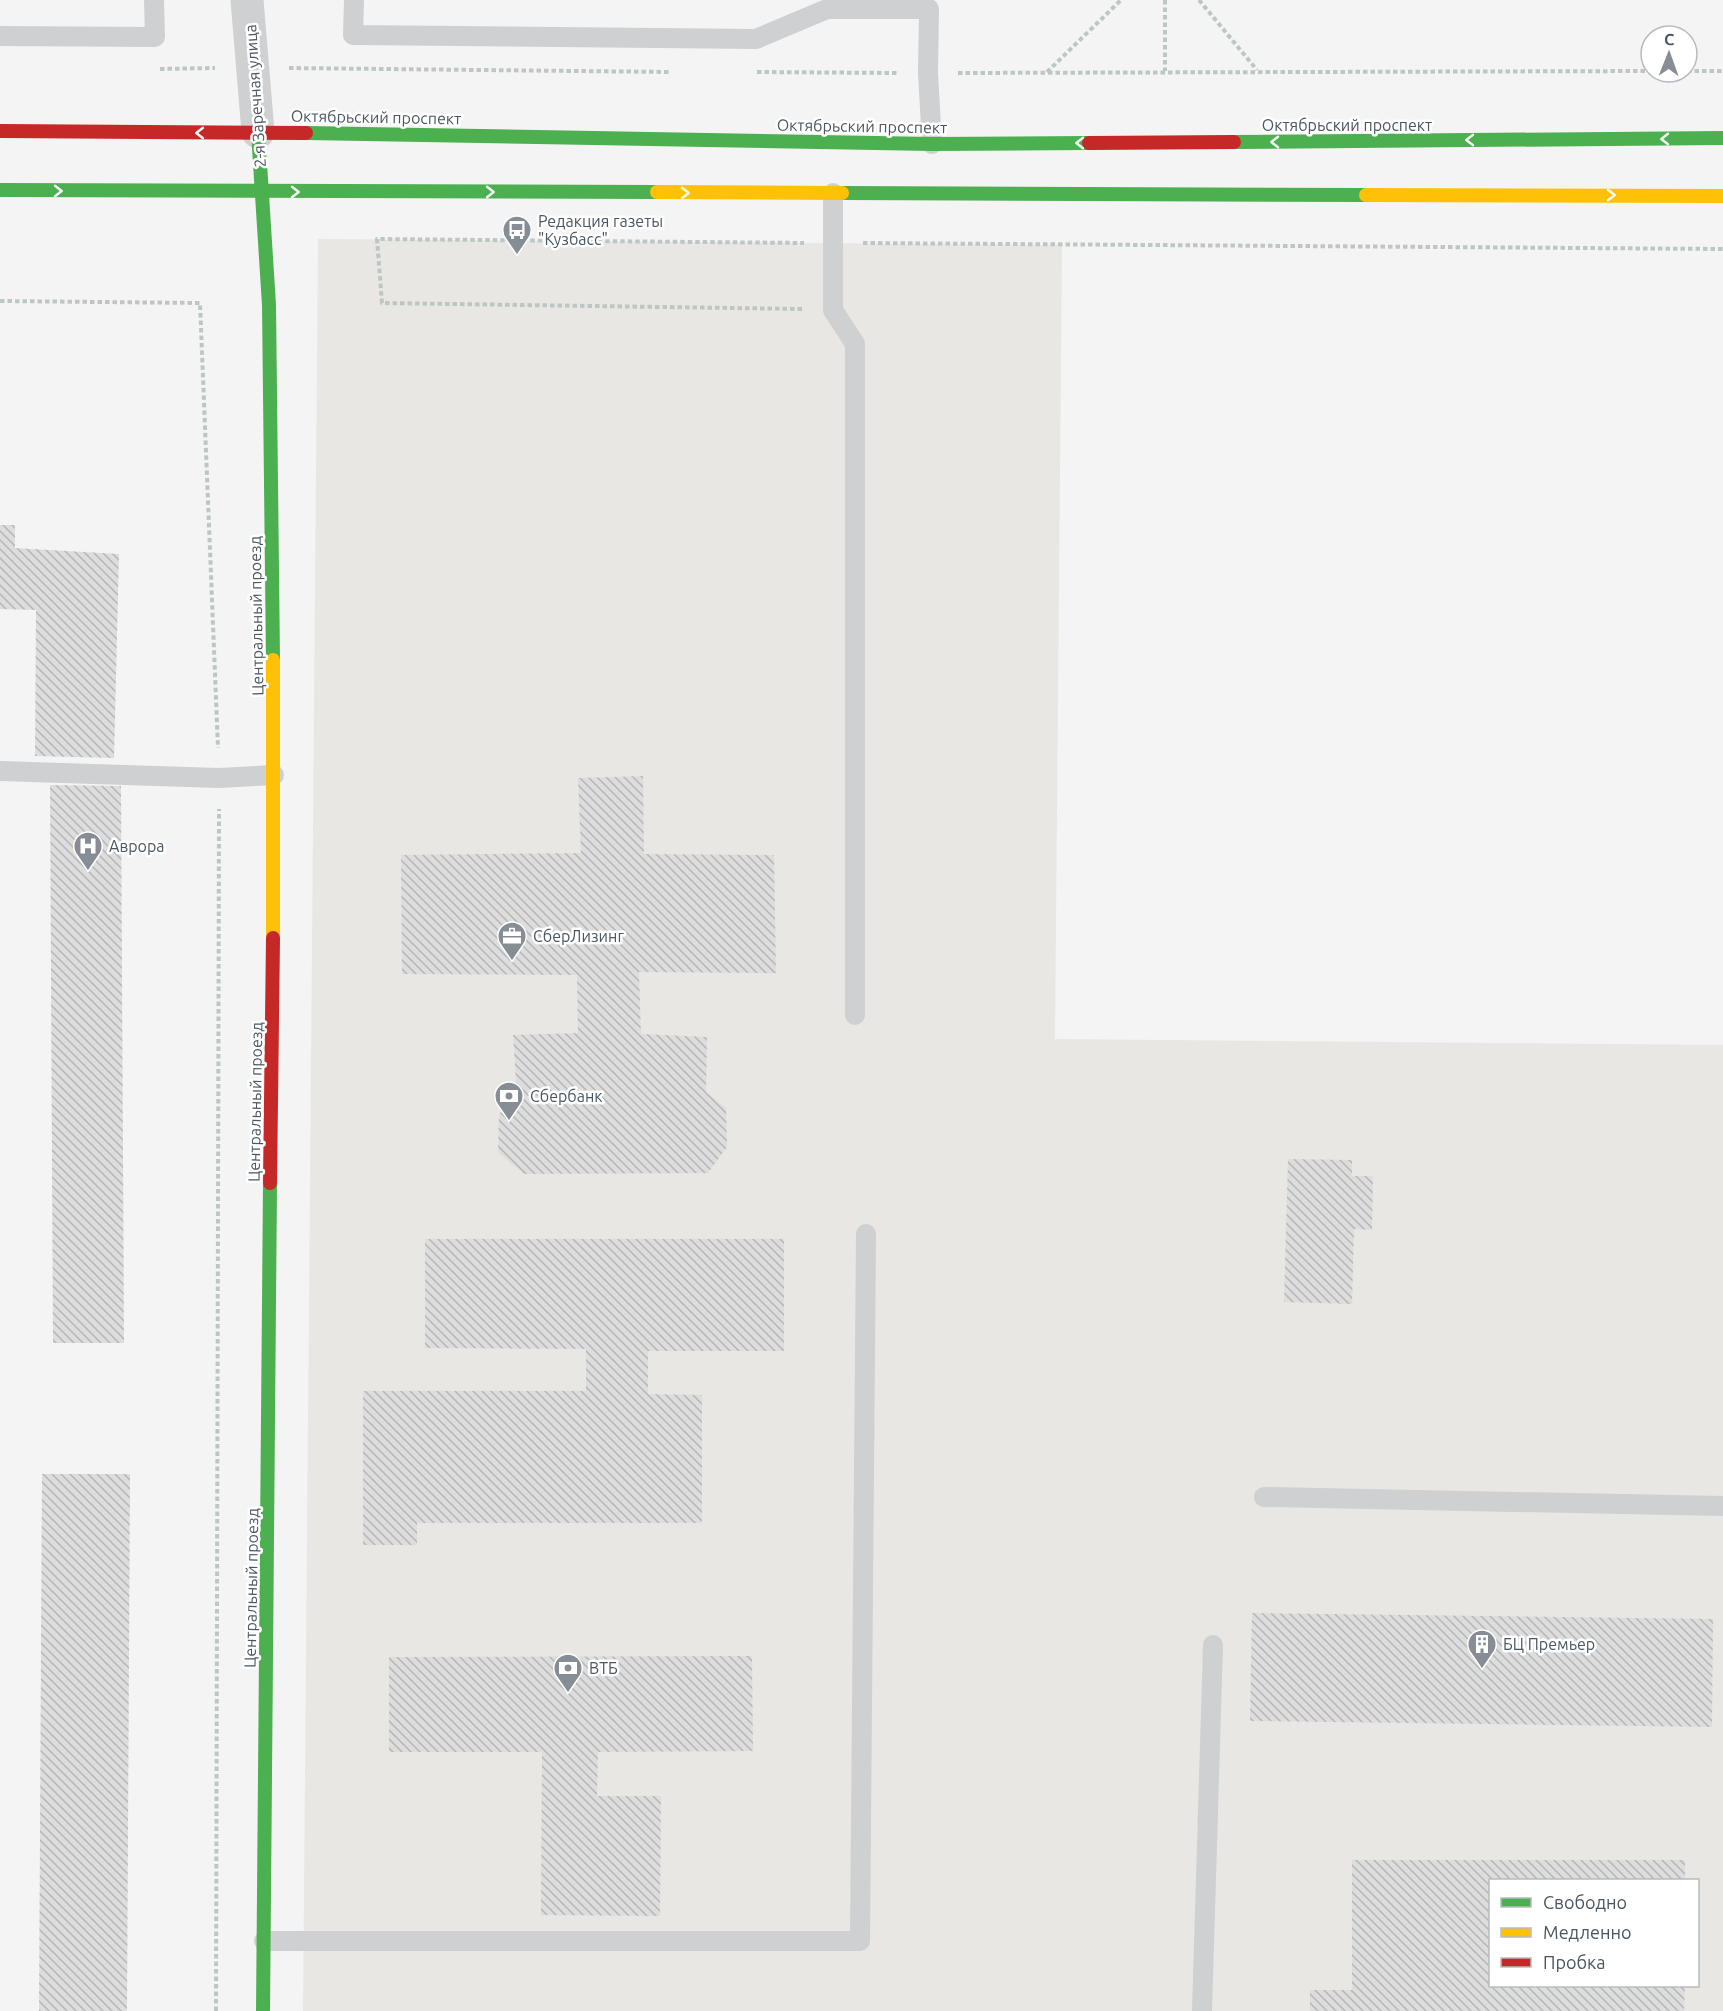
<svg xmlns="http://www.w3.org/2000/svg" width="1723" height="2011" font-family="Ubuntu,sans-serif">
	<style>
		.commercial { fill: #e8e7e3; fill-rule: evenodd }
		.building { fill: url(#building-back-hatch) }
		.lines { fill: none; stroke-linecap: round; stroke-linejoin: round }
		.path { stroke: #bcc7c4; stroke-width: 4; stroke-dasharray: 4.5 3; stroke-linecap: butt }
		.lane { stroke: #ced0d2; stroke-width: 20 }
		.street { stroke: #ced0d2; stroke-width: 33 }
		.fast { stroke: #4caf50; stroke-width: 14 }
		.slow { stroke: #ffc107; stroke-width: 14 }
		.jam { stroke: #c62828; stroke-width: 14 }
		.oneway { stroke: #f6fbf6 }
		.labels { text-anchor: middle; stroke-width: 5; stroke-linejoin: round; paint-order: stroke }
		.street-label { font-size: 16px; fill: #4a5661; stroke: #fff }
		.poi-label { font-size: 16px; fill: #4a5661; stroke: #fff; text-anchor: start }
	</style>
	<defs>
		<pattern id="building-back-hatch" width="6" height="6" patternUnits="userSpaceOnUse" patternTransform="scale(1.5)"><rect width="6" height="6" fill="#ddddde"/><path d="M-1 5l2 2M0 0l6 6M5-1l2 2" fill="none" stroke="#b5b6b7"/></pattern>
	</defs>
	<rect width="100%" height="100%" fill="#f4f4f4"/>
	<path class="commercial" d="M318,239l744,6 -7,794 668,6v966h-1420zM1490,1880h208v106h-208z"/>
	<g class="building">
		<polygon points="0,525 15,525 15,548 119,554 114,758 35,756 36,610 0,609"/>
		<polygon points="643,776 644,854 774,855 776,973 639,972 641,1034 707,1037 706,1092 726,1108 727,1147 708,1173 524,1174 498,1152 499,1114 517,1097 513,1035 578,1033 577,975 402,974 401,855 581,853 578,778"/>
		<polygon points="50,785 121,786 124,1343 53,1343"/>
		<polygon points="1288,1159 1352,1160 1352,1176 1373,1176 1372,1230 1354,1229 1352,1304 1284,1302"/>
		<polygon points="425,1239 784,1239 784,1351 648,1351 648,1394 702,1395 702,1523 417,1523 417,1545 363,1545 363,1391 586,1391 586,1349 425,1348"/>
		<polygon points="42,1474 130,1474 127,2011 39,2011"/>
		<polygon points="1252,1613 1713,1619 1712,1727 1250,1721"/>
		<polygon points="752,1656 753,1751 598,1752 597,1796 661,1796 660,1916 541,1915 542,1752 389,1752 389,1657"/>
		<polygon points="1352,1860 1685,1860 1685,1880 1490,1880 1490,1986 1685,1986 1684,2011 1310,2011 1310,1990 1352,1990"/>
	</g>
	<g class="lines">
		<g class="path">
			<polyline points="1165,0 1165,71"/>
			<polyline points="1199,0 1257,70"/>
			<polyline points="289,68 671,72"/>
			<polyline points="160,69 215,68"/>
			<polyline points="1687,71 1723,71"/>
			<polyline points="757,72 899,73"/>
			<polyline points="1047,72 1121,0"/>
			<polyline points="958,73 1651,71"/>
			<polyline points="863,243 1723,249"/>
			<polyline points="0,301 200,303 218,748"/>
			<polyline points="802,309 382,303 377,239 804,243"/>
			<polyline points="216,2011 219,809"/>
		</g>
		<g class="lane">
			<polyline points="354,0 353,35 756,39 827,9 929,9 928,73 932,144"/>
			<polyline points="0,36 155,37 154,0"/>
			<polyline points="833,193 833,310 855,344 855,1015"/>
			<polyline points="0,771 219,778 274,775"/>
			<polyline points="1264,1497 1723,1506"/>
			<polyline points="264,1941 860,1941 866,1234"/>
			<polyline points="1202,2011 1213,1645"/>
		</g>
		<polyline class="street" points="247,0 258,132"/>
		<g class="fast">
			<polyline points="258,132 269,305 273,660"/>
			<polyline points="306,133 932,144 1089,143"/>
			<polyline points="1234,142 1723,138"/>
			<polyline points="0,190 657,192"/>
			<polyline points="842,193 1366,195"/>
			<polyline points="263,2011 270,1183"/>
		</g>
		<g class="slow">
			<polyline points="657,192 842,193"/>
			<polyline points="1366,195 1723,196"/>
			<polyline points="273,938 273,660"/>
		</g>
		<g class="jam">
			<polyline points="0,131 306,133"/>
			<polyline points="1089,143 1234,142"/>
			<polyline points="270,1183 273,938"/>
		</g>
	</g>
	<defs><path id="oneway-chevron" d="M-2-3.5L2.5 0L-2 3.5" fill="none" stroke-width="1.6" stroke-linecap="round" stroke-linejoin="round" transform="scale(1.5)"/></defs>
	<g class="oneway">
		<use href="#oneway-chevron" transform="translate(200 133) rotate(180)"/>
		<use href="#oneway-chevron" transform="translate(1665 139) rotate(180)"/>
		<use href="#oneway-chevron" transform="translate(1470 140) rotate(180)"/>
		<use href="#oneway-chevron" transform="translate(1275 142) rotate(180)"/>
		<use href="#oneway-chevron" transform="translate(1080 143) rotate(180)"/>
		<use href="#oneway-chevron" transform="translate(58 191)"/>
		<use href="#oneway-chevron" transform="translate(295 192)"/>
		<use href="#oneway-chevron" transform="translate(490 192)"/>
		<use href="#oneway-chevron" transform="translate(685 193)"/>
		<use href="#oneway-chevron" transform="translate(1611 195)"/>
	</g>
	<defs>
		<g id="bus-pin" transform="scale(1.5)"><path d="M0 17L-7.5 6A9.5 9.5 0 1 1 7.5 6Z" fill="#868d94" stroke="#fff"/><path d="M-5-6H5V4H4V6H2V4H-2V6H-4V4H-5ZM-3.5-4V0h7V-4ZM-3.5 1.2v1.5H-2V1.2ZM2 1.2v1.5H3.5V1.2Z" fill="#fff"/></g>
		<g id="hospital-pin" transform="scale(1.5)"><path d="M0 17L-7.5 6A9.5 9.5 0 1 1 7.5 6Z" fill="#868d94" stroke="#fff"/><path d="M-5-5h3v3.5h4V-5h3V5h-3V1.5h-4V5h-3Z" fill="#fff"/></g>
		<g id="office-pin" transform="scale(1.5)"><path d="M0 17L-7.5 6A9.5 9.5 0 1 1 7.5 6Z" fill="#868d94" stroke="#fff"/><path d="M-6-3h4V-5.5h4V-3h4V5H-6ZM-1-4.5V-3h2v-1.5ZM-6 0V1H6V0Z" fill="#fff"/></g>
		<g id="bank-pin" transform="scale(1.5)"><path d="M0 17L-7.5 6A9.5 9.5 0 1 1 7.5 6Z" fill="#868d94" stroke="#fff"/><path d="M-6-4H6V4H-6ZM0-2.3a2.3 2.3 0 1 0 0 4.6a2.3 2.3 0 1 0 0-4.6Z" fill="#fff"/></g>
		<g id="building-pin" transform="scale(1.5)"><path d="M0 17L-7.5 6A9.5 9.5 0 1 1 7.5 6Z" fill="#868d94" stroke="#fff"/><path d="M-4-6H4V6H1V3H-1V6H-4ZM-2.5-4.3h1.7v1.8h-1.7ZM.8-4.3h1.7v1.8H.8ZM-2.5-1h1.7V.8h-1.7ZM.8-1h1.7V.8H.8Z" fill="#fff"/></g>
	</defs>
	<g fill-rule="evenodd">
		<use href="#bus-pin" x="517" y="230"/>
		<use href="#hospital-pin" x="88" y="846"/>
		<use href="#office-pin" x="512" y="936"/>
		<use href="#bank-pin" x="509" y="1096"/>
		<use href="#building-pin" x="1482" y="1644"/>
		<use href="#bank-pin" x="568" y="1668"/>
	</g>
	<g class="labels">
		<g class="street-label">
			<text transform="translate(255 96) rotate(-94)" y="6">2-я Заречная улица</text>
			<text transform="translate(376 117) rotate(1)" y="6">Октябрьский проспект</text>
			<text x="1347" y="131">Октябрьский проспект</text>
			<text transform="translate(862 126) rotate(1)" y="6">Октябрьский проспект</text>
			<text transform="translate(256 616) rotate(-91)" y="6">Центральный проезд</text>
			<text transform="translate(255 1102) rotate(-89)" y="6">Центральный проезд</text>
			<text transform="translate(251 1588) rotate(-89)" y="6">Центральный проезд</text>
		</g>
		<g class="poi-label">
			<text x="538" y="227">Редакция газеты<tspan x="538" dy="18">"Кузбасс"</tspan></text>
			<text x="109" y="852">Аврора</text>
			<text x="533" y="942">СберЛизинг</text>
			<text x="530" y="1102">Сбербанк</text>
			<text x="1503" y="1650">БЦ Премьер</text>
			<text x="589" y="1674">ВТБ</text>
		</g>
	</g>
	<rect x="1489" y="1879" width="210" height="108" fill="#ffffff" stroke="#b7bbc0" stroke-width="1.5"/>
	<rect x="1501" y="1898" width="30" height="9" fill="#4caf50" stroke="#b7bbc0" stroke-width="1.5"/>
	<text x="1543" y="1909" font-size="18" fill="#4a5661">Свободно</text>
	<rect x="1501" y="1928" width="30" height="9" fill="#ffc107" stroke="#b7bbc0" stroke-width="1.5"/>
	<text x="1543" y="1939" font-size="18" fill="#4a5661">Медленно</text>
	<rect x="1501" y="1958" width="30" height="9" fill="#c62828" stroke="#b7bbc0" stroke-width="1.5"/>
	<text x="1543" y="1969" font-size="18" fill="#4a5661">Пробка</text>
	<g transform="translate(1669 54) rotate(1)"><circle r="28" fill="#ffffff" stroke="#b7bbc0" stroke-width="1.5"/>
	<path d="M0-4.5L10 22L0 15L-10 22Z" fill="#868d94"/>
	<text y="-9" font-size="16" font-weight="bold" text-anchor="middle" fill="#4a5661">С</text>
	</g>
</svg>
